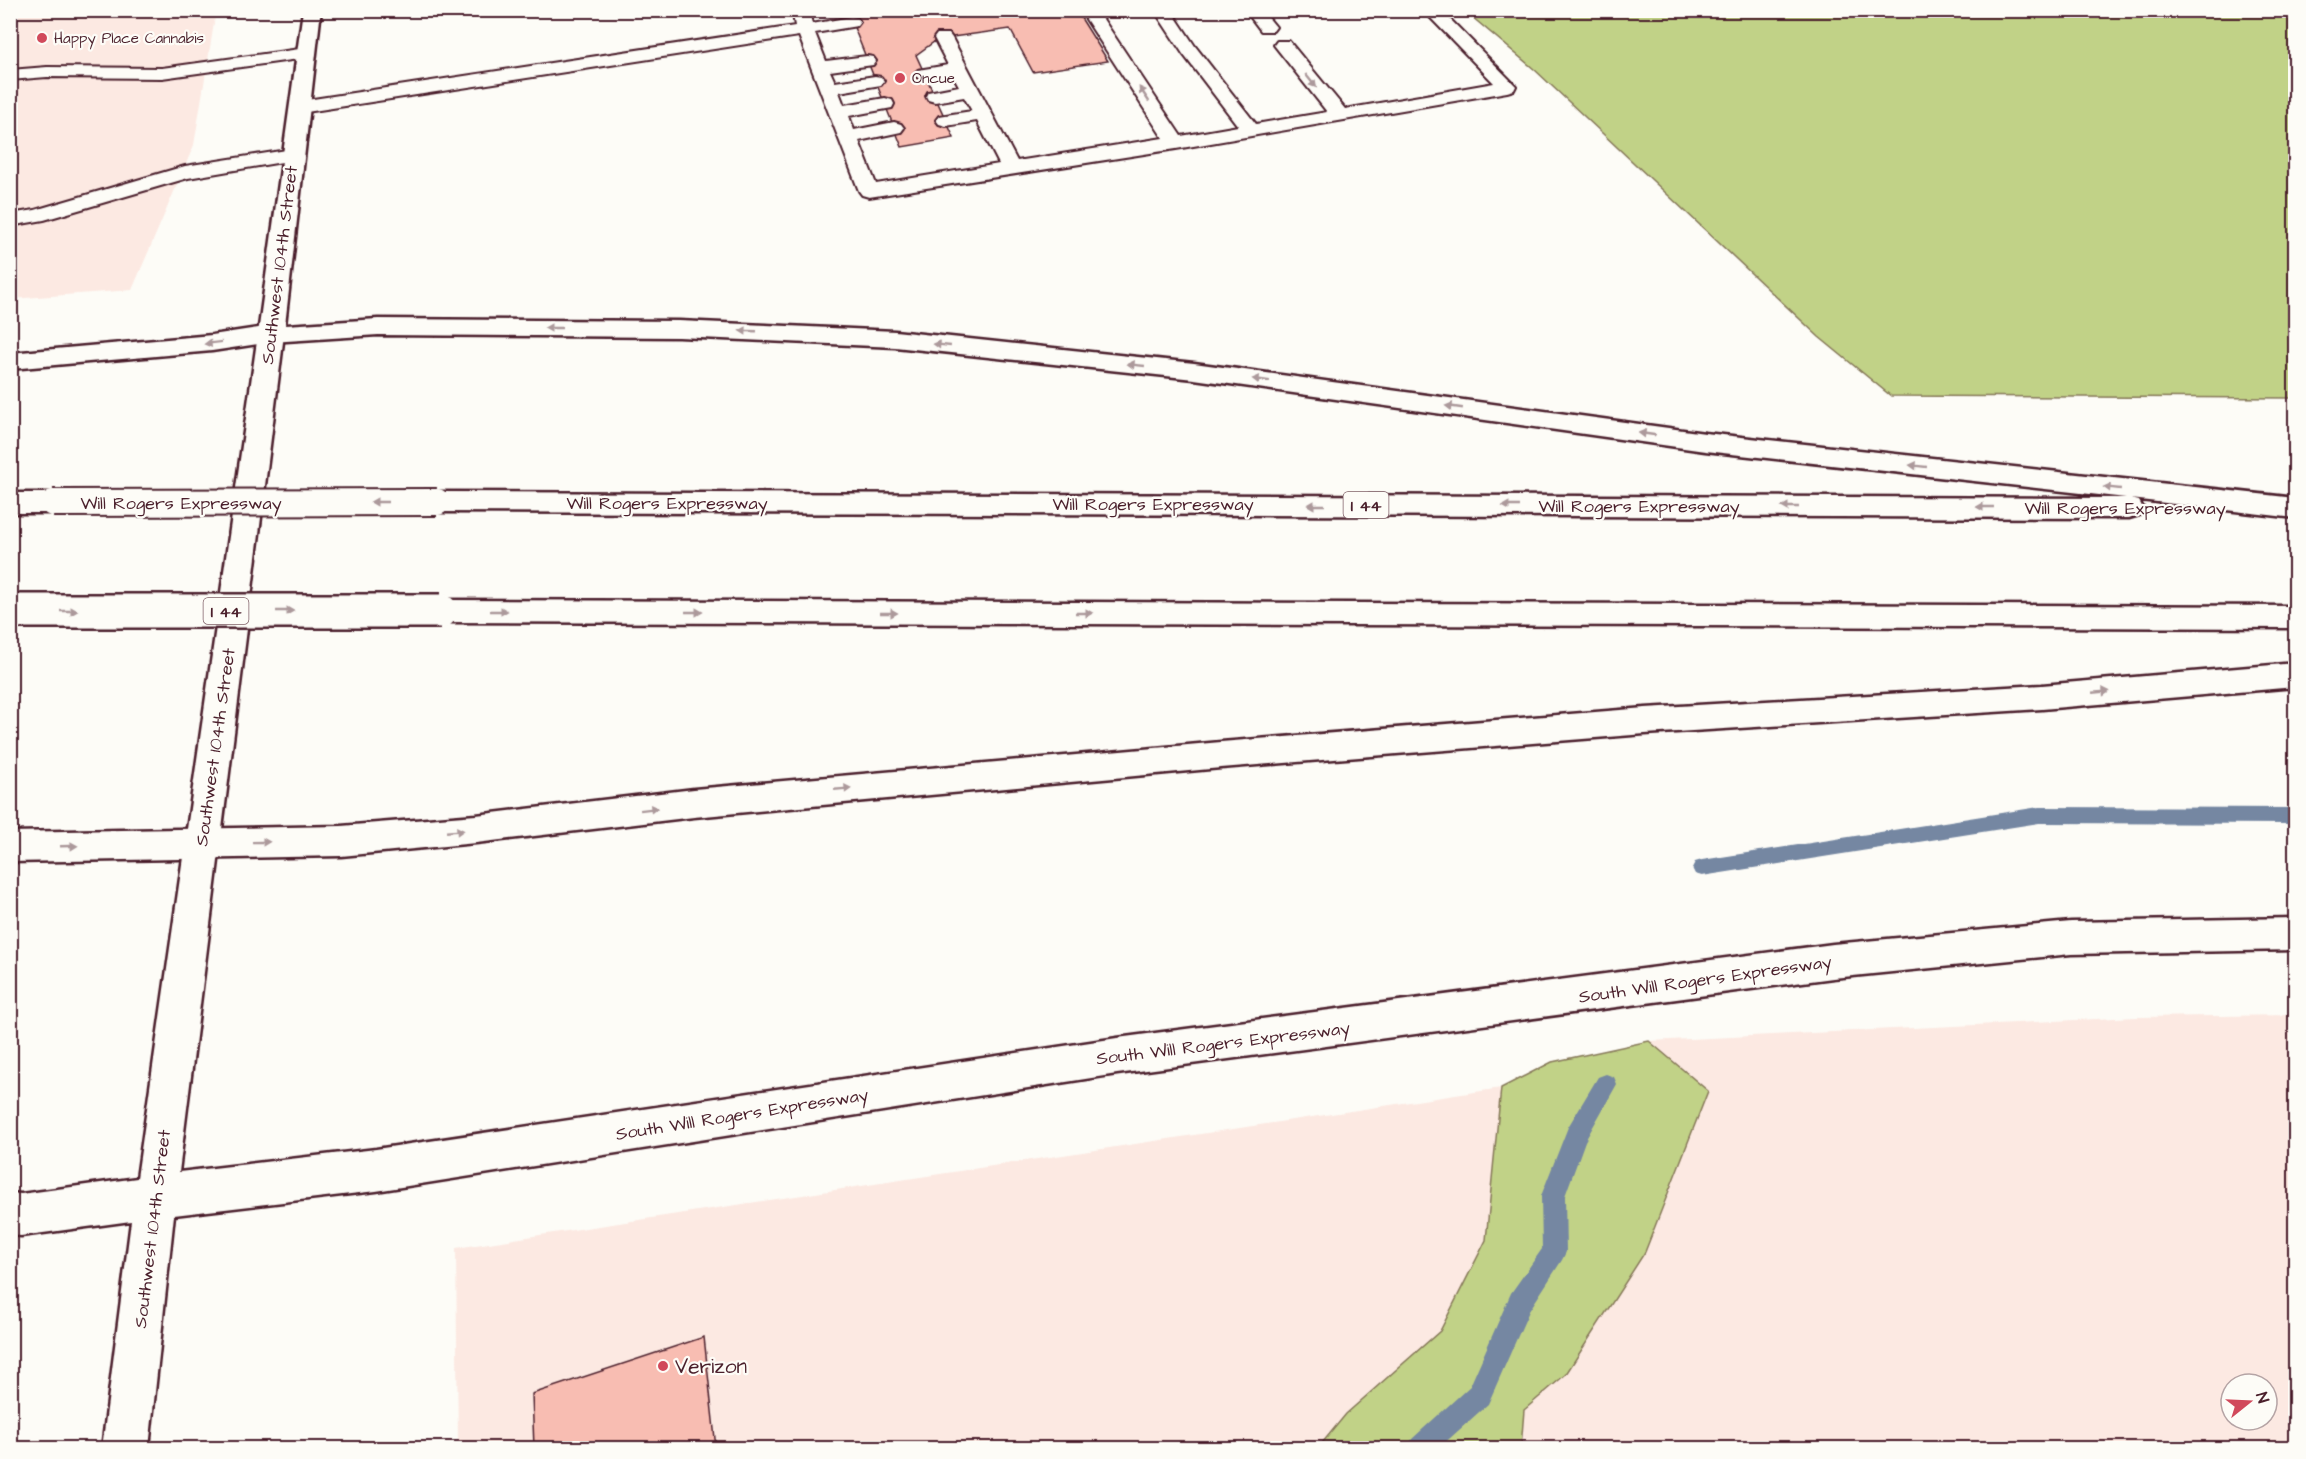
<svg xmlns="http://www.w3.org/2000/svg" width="2306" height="1459" font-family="'Architects Daughter',sans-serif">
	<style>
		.built { fill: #fce9e2; fill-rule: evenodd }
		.green { fill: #c1d287; stroke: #867859; stroke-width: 1.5 }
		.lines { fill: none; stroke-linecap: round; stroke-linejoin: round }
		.stream { fill: #7587a2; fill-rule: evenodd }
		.building { fill: #f8bdb2; stroke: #4a1f2b; stroke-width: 1.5 }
		.service-casing { stroke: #4a1f2b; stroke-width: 4 }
		.secondary-casing { stroke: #4a1f2b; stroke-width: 5 }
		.motorway-casing { stroke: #4a1f2b; stroke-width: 5 }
		.service { fill: #fdfcf7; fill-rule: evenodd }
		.secondary { fill: #fdfcf7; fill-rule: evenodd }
		.motorway { fill: #fdfcf7; fill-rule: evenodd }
		.motorway-bridge-far1-casing { stroke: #4a1f2b; stroke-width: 30; stroke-linecap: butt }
		.motorway-bridge-casing { stroke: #4a1f2b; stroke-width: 38; stroke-linecap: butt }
		.motorway-bridge-far1 { stroke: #fdfcf7; stroke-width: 26 }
		.motorway-bridge { stroke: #fdfcf7; stroke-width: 33 }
		.oneway { fill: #ac999b }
		.poi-dot { fill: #d1495b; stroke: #fdfcf7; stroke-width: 2 }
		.labels { text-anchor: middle; stroke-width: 4.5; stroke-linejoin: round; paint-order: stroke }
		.far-poi-label { font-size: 15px; fill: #4a1f2b; stroke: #fdfcf7; text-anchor: start }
		.shield { fill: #fdfcf7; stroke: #806168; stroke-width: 1.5 }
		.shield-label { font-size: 16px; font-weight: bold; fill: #4a1f2b }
		.street-label { font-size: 18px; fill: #4a1f2b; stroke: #fdfcf7 }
		.near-poi-label { font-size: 21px; fill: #4a1f2b; stroke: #fdfcf7; text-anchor: start }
	</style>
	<rect width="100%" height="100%" fill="#fdfcf7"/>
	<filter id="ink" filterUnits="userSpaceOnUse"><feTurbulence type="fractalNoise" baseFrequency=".0167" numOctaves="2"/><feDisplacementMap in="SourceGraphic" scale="12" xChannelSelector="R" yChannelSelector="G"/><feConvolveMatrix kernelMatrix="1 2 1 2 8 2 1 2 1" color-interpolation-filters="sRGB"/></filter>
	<g filter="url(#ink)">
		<g class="built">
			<polygon points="11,11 216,11 194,145 132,290 11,299"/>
			<path d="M2295,1015v433h-774l3,-38 42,-36 142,-282 -59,-51 487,-24zM2231,1384h36v36h-36z"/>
			<polygon points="1501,1088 1486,1240 1440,1331 1346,1414 1318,1448 458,1448 456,1248"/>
		</g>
		<g class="green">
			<polygon points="1465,11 2295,11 2295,398 1891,396 1819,337 1535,70"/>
			<polygon points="1649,1041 1708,1091 1645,1252 1566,1374 1524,1410 1521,1448 1318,1448 1346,1414 1440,1331 1486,1240 1501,1088 1552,1062"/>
		</g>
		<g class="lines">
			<g class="stream">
				<polygon points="2039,807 2296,808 2296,824 2039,823 1702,876 1695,874 1692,868 1695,862 1702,860"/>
				<polygon points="1606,1074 1614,1077 1617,1084 1585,1141 1565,1196 1566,1252 1562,1260 1529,1311 1488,1404 1439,1448 1408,1448 1412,1439 1470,1386 1511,1293 1542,1249 1541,1196 1568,1127 1598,1077"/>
			</g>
		</g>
		<g class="building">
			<polygon points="847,10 1076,10 1108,61 1033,72 1010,29 938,39 916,55 954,138 902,147"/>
			<polygon points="704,1337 716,1448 534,1448 532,1394"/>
		</g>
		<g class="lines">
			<g class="service-casing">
				<g id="service">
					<polygon points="792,10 809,10 812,24 851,17 857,18 860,22 857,26 815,33 826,61 867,56 873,57 876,61 873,65 830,71 835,82 875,76 881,77 884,81 881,85 839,92 844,105 885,98 892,100 894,104 892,108 849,116 854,130 894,122 901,124 904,128 901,132 859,141 876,184 999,164 977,121 946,126 939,124 936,120 939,116 972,111 964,97 935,102 928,100 926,96 928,92 959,86 953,75 924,79 918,78 915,74 918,70 948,65 934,38 937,34 949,34 952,38 1017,161 1163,138 1080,10 1097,10 1181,136 1238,126 1183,54 1154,10 1171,10 1195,46 1256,124 1327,112 1274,45 1277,41 1289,41 1345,109 1494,83 1423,10 1441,10 1516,86 1514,90 1507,92 1176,149 869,197 862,195 859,191 799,36 300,113 293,111 291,107 293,103 300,101 795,26"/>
					<polygon points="1245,10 1262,10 1276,27 1273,31 1261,31"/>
					<polygon points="307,48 313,49 316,53 313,57 162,78 47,77 10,80 10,70 47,67 162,68"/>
					<polygon points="293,149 300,151 303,155 300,159 188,178 44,220 10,226 10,214 35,210 185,166"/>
				</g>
			</g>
			<g class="secondary-casing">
				<polygon id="secondary" points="303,10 321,10 284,334 179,1172 376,1149 1117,1038 1833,944 2071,922 2296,918 2296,950 2071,954 1833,978 1117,1074 376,1191 174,1215 149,1448 102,1448 131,1221 21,1236 10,1235 10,1193 21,1194 137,1178 258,334"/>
			</g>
			<g class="motorway-casing">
				<g id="motorway">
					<polygon points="378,319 679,321 895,331 1194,363 1705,433 2296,498 2296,518 2131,499 2139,501 2143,508 2139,515 2129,518 437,512 427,509 423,502 427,495 437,492 2126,498 1705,451 1194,379 895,347 679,337 378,335 271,342 212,351 10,369 10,353 212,335 271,326"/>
					<polygon points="10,493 53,493 63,496 67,503 63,510 53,513 10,513"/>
					<polygon points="441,600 2296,606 2296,628 441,622 430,619 426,611 430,603"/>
					<polygon points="2296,663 2296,687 2042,709 1645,734 1221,768 694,817 476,843 341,856 10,862 10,832 341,826 476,815 694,789 1221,742 1645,708 2042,685"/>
				</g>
			</g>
			<use href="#service" class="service"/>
			<use href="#secondary" class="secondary"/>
			<use href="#motorway" class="motorway"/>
			<g class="motorway-bridge-far1-casing">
				<polyline id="motorway-bridge-far1" points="53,503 437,502"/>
			</g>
			<g class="motorway-bridge-casing">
				<polyline id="motorway-bridge" points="10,611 441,611"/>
			</g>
			<use href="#motorway-bridge-far1" class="motorway-bridge-far1"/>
			<use href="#motorway-bridge" class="motorway-bridge"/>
		</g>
		<defs><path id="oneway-solid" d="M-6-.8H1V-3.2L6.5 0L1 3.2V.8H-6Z" transform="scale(1.5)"/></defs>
		<g class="oneway">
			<use href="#oneway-solid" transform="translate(1311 81) rotate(51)"/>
			<use href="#oneway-solid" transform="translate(1144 94) rotate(-124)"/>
			<use href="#oneway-solid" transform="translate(553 328) rotate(-180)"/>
			<use href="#oneway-solid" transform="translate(748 331) rotate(-178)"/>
			<use href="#oneway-solid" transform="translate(213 343) rotate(173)"/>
			<use href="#oneway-solid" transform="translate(942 345) rotate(-174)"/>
			<use href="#oneway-solid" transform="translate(1136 365) rotate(-174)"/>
			<use href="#oneway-solid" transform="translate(1261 380) rotate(-172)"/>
			<use href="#oneway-solid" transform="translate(1454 407) rotate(-172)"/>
			<use href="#oneway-solid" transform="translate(1647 434) rotate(-172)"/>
			<use href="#oneway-solid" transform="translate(1918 466) rotate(-174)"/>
			<use href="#oneway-solid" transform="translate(2112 488) rotate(-174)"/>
			<use href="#oneway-solid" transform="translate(379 502) rotate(180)"/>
			<use href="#oneway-solid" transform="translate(1316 505) rotate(-180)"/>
			<use href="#oneway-solid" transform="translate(1511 506) rotate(-180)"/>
			<use href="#oneway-solid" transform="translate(1790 507) rotate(-180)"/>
			<use href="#oneway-solid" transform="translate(1985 507) rotate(-180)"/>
			<use href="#oneway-solid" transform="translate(69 611)"/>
			<use href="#oneway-solid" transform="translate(285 611)"/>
			<use href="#oneway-solid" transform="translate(499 611)"/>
			<use href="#oneway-solid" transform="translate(694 612)"/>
			<use href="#oneway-solid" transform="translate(889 613)"/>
			<use href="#oneway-solid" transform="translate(1084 613)"/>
			<use href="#oneway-solid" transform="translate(2101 692) rotate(-5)"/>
			<use href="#oneway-solid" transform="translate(843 789) rotate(-5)"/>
			<use href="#oneway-solid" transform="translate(649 809) rotate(-7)"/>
			<use href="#oneway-solid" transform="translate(455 831) rotate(-5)"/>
			<use href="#oneway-solid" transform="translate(261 842) rotate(-1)"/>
			<use href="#oneway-solid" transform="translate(69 846) rotate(-2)"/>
		</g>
	</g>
	<g class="poi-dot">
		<circle cx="42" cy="38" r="6"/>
		<circle cx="900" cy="78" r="6"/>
		<circle cx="663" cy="1366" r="6"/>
	</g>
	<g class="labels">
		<g class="far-poi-label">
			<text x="54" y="43">Happy Place Cannabis</text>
			<text x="912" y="83">Oncue</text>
		</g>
		<g class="shield">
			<rect x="1343.5" y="492" width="45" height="26" rx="4.5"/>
			<rect x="203.5" y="598" width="45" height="26" rx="4.5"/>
		</g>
		<g class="shield-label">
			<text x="1366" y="511">I 44</text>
			<text x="226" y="617">I 44</text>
		</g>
		<g class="street-label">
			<text transform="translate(279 265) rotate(-83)" y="6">Southwest 104th Street</text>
			<text x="181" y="509">Will Rogers Expressway</text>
			<text x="667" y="509">Will Rogers Expressway</text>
			<text x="1153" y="510">Will Rogers Expressway</text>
			<text x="1639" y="512">Will Rogers Expressway</text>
			<text x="2125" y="514">Will Rogers Expressway</text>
			<text transform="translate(215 747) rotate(-82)" y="6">Southwest 104th Street</text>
			<text transform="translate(1705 979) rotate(-8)" y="6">South Will Rogers Expressway</text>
			<text transform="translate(1223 1043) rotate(-7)" y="6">South Will Rogers Expressway</text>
			<text transform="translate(742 1114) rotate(-9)" y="6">South Will Rogers Expressway</text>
			<text transform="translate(152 1229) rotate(-83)" y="6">Southwest 104th Street</text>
		</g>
		<g class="near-poi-label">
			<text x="675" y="1373">Verizon</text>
		</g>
	</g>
	<rect width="2306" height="1459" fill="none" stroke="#fdfcf7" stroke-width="36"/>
	<rect x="18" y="18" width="2270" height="1423" fill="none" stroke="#4a1f2b" stroke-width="2" filter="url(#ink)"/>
	<g transform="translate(2249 1402) rotate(72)"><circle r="28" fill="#fdfcf7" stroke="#b5a4a5" stroke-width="1.5"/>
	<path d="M0-4.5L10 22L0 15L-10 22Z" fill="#d1495b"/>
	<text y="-9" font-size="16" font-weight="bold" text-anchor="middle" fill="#4a1f2b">N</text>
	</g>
</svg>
